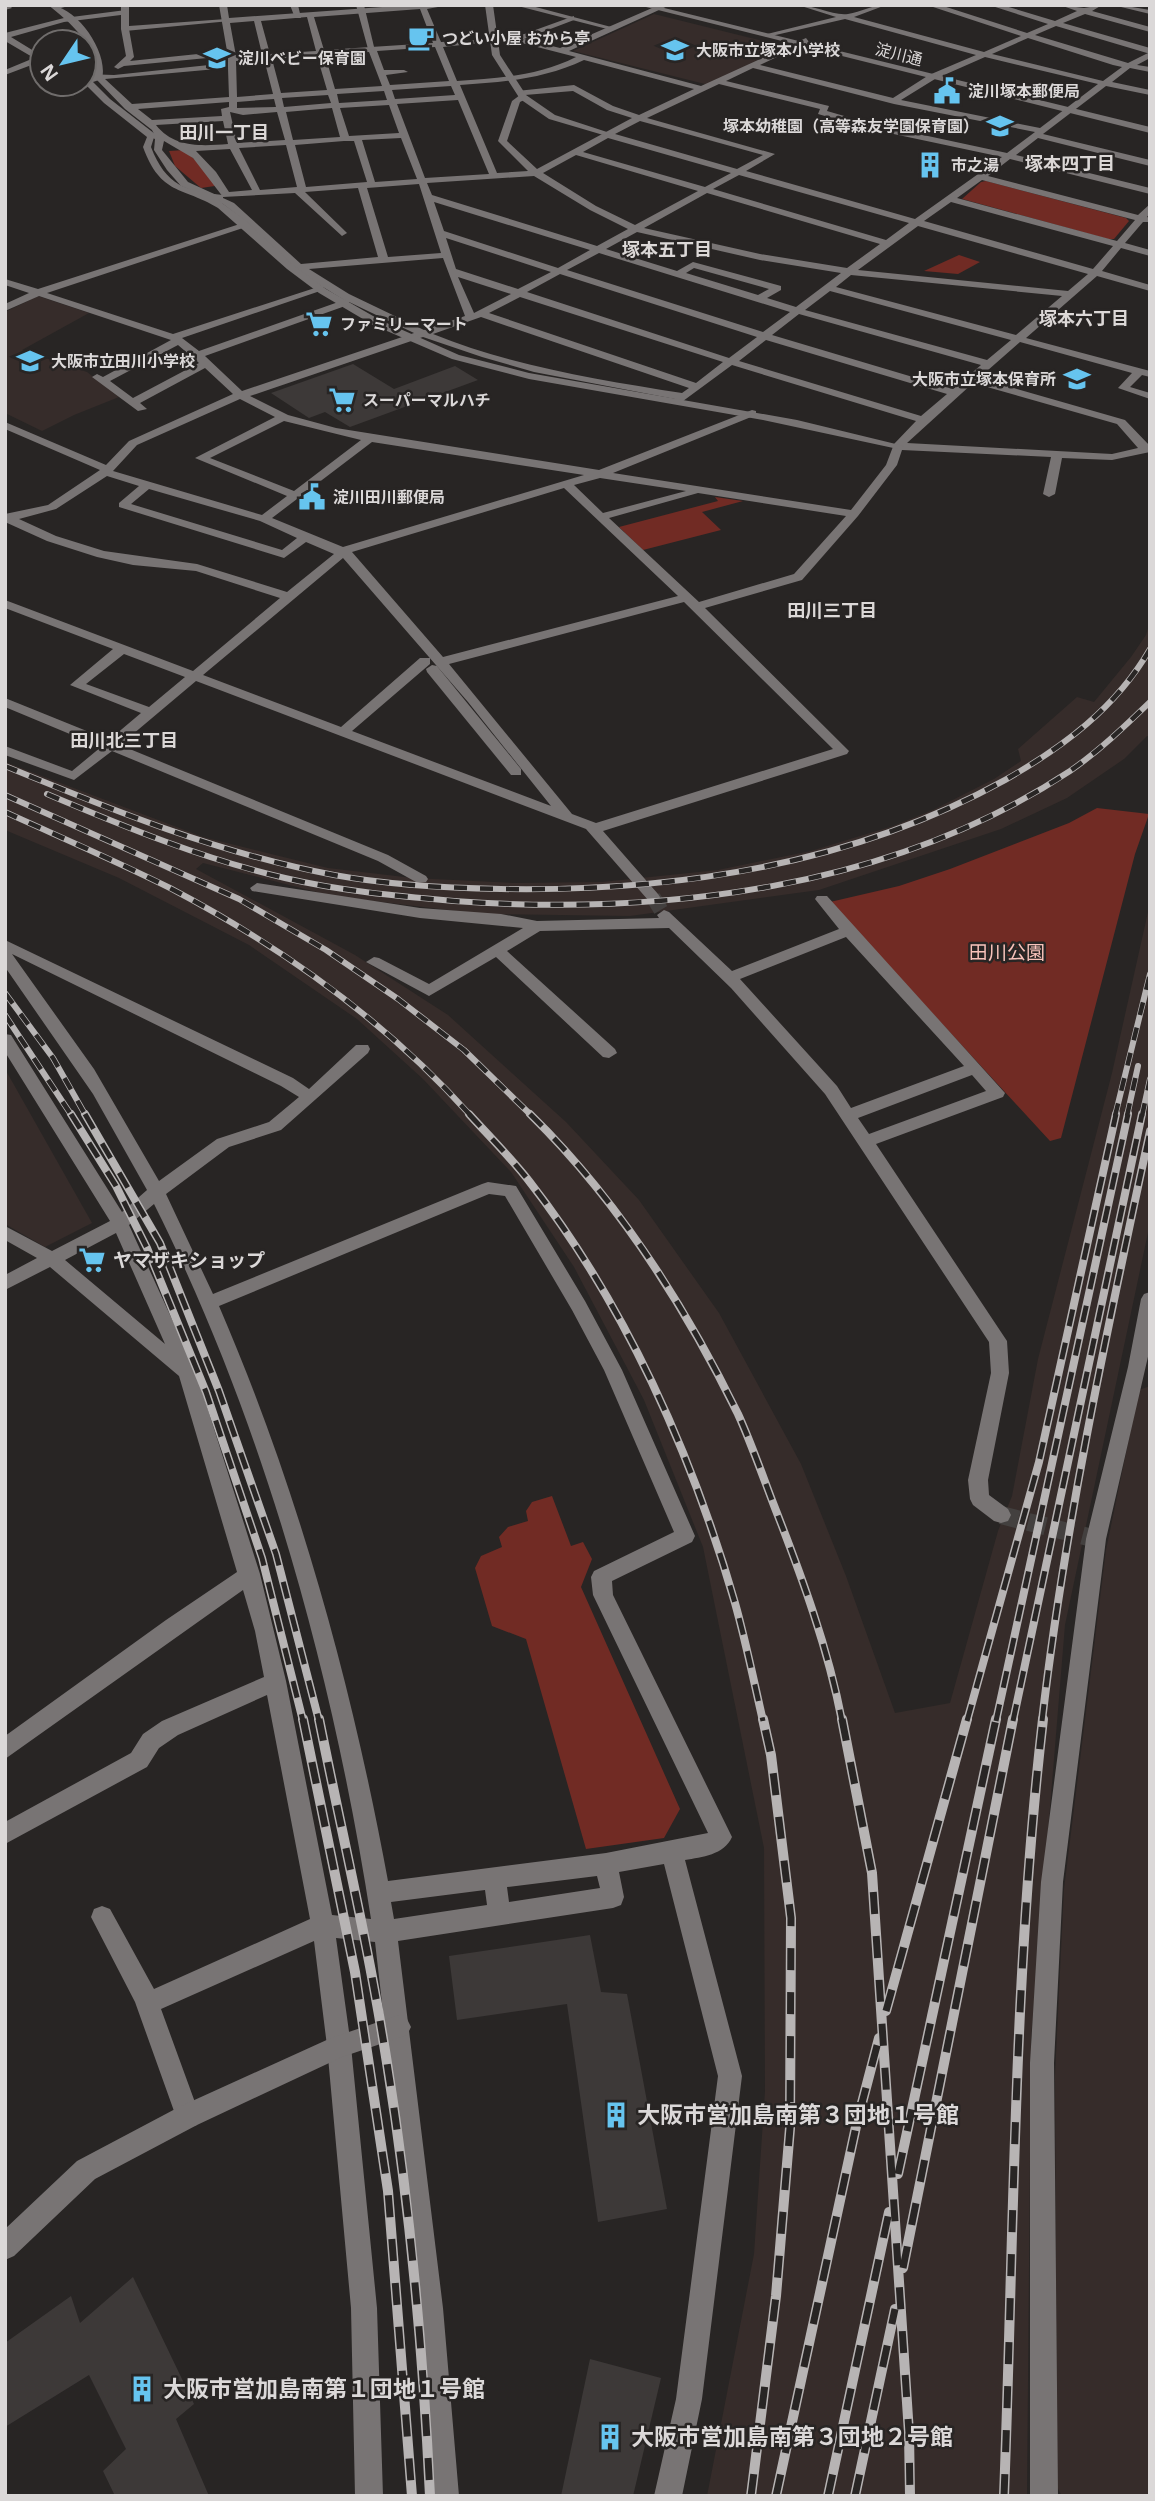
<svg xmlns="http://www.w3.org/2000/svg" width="1155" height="2501" font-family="'Noto Sans','Noto Sans JP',sans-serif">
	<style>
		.built { fill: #362c2a }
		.green { fill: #712b24 }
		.building { fill: #3d3938 }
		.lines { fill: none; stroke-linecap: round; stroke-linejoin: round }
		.minor-tunnel-far1 { stroke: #43403f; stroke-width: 15; stroke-dasharray: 15 7; stroke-linecap: butt }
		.minor-tunnel { stroke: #43403f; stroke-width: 18; stroke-dasharray: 18 10; stroke-linecap: butt }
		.minor { fill: #787474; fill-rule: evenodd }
		.tertiary { fill: #787474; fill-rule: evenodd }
		.rail-far2-casing { stroke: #b7b4b4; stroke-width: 6 }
		.rail-far1-casing { stroke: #b7b4b4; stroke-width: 8 }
		.rail-casing { stroke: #b7b4b4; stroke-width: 10 }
		.rail-far2 { stroke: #282524; stroke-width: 4.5; stroke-dasharray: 13; stroke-linecap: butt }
		.rail-far1 { stroke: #282524; stroke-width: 5; stroke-dasharray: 17; stroke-linecap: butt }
		.rail { stroke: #282524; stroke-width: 7; stroke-dasharray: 22; stroke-linecap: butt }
		.labels { text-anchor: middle; stroke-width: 5; stroke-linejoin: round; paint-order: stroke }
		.far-poi-label { font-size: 16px; font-weight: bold; fill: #dbd8d8; stroke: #282524; text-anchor: start }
		.far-street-label { font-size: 16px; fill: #dbd8d8; stroke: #282524 }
		.far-neighbourhood-label { font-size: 18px; font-weight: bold; fill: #dcd8d7; stroke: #282524 }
		.park-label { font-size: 19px; fill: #f8c2ba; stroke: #282524 }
		.poi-label { font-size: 19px; font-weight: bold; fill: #dbd8d8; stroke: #282524; text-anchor: start }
		.near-poi-label { font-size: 23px; font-weight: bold; fill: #dbd8d8; stroke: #282524; text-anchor: start }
	</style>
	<rect width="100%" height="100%" fill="#282524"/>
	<g class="built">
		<polygon points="654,14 783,46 783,47 709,85 573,51"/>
		<polygon points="38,296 89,313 22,350 87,372 119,397 74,415 42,431 5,413 5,312"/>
		<polygon points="1150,622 1150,737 1147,736 1124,759 1067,798 1001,829 819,890 630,916 481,914 332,896 203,863 196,869 355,955 448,1015 566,1122 639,1200 719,1313 801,1464 846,1576 895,1713 950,1703 998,1531 1012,1496 1038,1359 1112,1073 1150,903 1150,1223 1065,1625 1031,2039 1027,2496 707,2496 754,2254 765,2091 764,1848 703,1547 644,1400 574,1267 511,1172 423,1079 357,1019 249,945 119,878 5,830 5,762 203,837 328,868 413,878 514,883 602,882 718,870 811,851 893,826 933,810 994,779 1021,761 1018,749 1077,697 1094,702 1131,657 1146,635"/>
		<polygon points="5,1069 92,1223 45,1247 5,1224"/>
		<polygon points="1150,1386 1150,2496 1062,2496 1057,2487 1055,2075 1064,1889 1106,1550 1139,1390"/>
	</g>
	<g class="green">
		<polygon points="185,150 210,175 215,186 201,188 175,166 169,151"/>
		<polygon points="986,181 1126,218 1129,221 1114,239 1108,239 962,199 981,182"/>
		<polygon points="959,255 980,262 958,274 924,271"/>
		<polygon points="715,497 743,501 702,512 721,530 643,550 619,527 718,501"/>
		<polygon points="1097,808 1149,814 1135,854 1061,1138 1050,1141 830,902 899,886 950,869 1069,823"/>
		<polygon points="552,1496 571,1546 583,1542 592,1559 581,1587 680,1809 664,1838 586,1849 526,1639 492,1626 475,1568 481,1556 502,1547 499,1537 508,1527 528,1521 526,1511 532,1502"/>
	</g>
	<g class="building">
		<polygon points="353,364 394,389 455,366 478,380 350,427 325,412 309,418 271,393"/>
		<polygon points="590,1935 601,1992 627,1994 667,2209 598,2222 567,2004 457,2020 449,1956"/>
		<polygon points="133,2277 194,2404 176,2419 209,2496 115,2496 103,2471 126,2449 89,2375 5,2427 5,2343 71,2296 80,2323"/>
		<polygon points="590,2359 661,2378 633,2496 561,2496"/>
	</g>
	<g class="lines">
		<polyline class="minor-tunnel-far1" points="653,897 664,915"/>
		<polyline class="minor-tunnel" points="1001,1515 1096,1539"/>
		<g class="minor">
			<polygon points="5,5 9,5 12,8 5,10"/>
			<polygon points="58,5 72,5 54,10 54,6"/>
			<path d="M219,5h8l2,13 181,-13h39l-22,4 14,33 53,-3 4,2 -55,6 14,34c42,-3 81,-5 119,-24l-86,-22v-4l26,6 58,-21v4l-50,19 36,9 99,-43h11l-101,46 132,35 105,-48 3,4 -49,23 133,33 36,-23 47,-20 -131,-36 -78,18 -4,-2 73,-18 -38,-12c16,0 35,11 50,9 13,-2 24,-9 38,-9l-32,12 130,35 37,-16 -94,-31h13l87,28 21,-9 -59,-19h13l53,16 22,-10 -17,-6 24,3 18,-3 -10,6 58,16v5l-65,-18 -22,9 87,25v10l-13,7 13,2v5l-20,-4 -18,14 38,8v5l-44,-9 -63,48 107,26v6l-112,-28 -22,17 134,33v6l-140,-35 -22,17 150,39 12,-11v9l-3,4 3,1v4h-7l-18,21 25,7v6l-29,-8 -19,23 48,14v6l-53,-15 -71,62 124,33v6l-8,-2 -12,12 20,6v6l-32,-11 14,-15 -112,-31 -41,36 146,42 25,26v6l-38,8 -50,-2 -7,36 -6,3 -6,-3 8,-37 -149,-7 -5,15 -39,51 -56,64 -97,28 144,143 -2,3 -244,77 55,63 2,3 -2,3h-10l-62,-71 -390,-148 -76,64 268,110 38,21 2,3 -2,3h-10l-38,-21 -266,-110 -38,29 -69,-25v-9l67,25 29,-24 -96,-40v-9l104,42 32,-27 -71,-28 43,-36 -108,-41v-8l188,71 87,-73 -84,-27 -63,-6 -36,-8 -50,-16 -42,-19v-8l43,-9 52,-35 -95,-41v-7l101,43 23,-24 104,-47 -28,-26 -65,35 7,6 -9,2 -46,-34 5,-3 6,3 68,-37 -132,-44 -34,15v-7l24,-11 -24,-8v-6l33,10 208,-67 -23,-18 -42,-18 -14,-16 -13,-20 1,-11 -7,-3 6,-2 -2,-4 -27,-21 -29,-30 -12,-1v-4l30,1 114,-12v-7l-104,10 -6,3 -4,-2 12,-11 -5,-27 4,-2 4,2 5,28 -4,4 97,-10zM420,9l13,34 -109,7 -10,-33zM307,17l9,34 -46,3 -9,-33zM254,21l8,33 -26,2 -6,-33zM1056,26l91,27h1l-20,10 -93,-28zM1028,38l85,27 9,2 -19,14 -111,-27zM435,47l14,34 -59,4 -4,-10 22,-3 -4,-2h-20l-7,-19zM369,52l13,34 -47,3 -10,-34zM317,56l10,34 -46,3 -9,-34zM985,57l113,27 -58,44 -139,-28 34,-21zM264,59l9,35 -36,3 -1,-36zM584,60l110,29 -55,26 -26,-9 -39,-21 -57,6 3,4 -8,6 -14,40 30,30 -31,2 -37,-88c44,-3 84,-6 124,-25zM228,68l1,29 -97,7 -27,-25zM753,68l141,36 141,28 -28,21 -135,-29 -45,-13 2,-5 -103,-25zM719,84l101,25 -2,5 52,15 132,28 -87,62 -169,-48 29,-17 -128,-36zM451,86l4,9 -60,4 -3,-9zM384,91l3,9 -48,3 -2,-9zM573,91l34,19 25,8 -95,51 -30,-28 13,-39 6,-3 -1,-4zM328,95l3,8 -47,4 -2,-9zM274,99l2,8 -39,1v-6zM458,100l31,74 -64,4 -28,-74zM229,102v5l-8,2 1,7 -70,4 -14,-11zM389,105l10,28 -50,3 -9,-28zM332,108l8,29 -47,3 -7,-28zM230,112l13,3 34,-3 8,28 -48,3zM223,121l5,23c-27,2 -54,4 -72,-19zM640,121l123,34 -26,14 -122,-35zM401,138l16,41 -42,3 -13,-42zM608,138l123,35 -26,14 -122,-35zM164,141l29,17 30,39 72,-4 47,43 5,-3 -2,-2 -40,-39 53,-4 20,69 -77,7 -67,-61 -46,-21 -26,-32zM344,141h10l13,41 -61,5 -11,-42zM286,145l11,42 -37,3 -21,-42zM230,149l22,41 -23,2 -13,-20 -20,-21zM576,155l122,36 -63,34 -39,-19 -53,-33zM739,175l170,48 -23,17 -173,-51zM534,176l56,34 38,19 -31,17 -165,-51 -5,-12zM982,180l153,40 -18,21 -160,-43zM419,184l22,69 -53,4 -21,-69zM707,193l173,51 -33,24 -87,-14 -116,-26zM434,202l156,48 -32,18 -114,-37zM951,202l162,44 -20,23 -169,-48zM249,226l44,43 28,17 -148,48 -126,-41zM918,226l170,48 -20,17 -210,-21zM637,232l123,28 81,13 -45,34 -29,-9 14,-8v-4l-88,-24 -16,9 -71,-22zM446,238l105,34 -33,17 -62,-20zM599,253l191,59 -27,20 -196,-62zM443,258l22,58 -41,14 -75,-36 -40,-25zM694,268l75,21 -11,6 -72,-22zM560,274l197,63 -28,21 -202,-66zM851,275l211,21 -46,39 -180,-48zM458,277l53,17 -37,19zM323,287l21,13 -145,51 -17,-13 141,-48zM830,291l181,49 -24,20 -182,-50zM520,297l203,65 -27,21 -207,-70zM349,302l65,31 -172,58 -37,-35 143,-51zM799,314l182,51 -28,24 -181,-54zM481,317l208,71 -7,5c-83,-13 -170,-27 -249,-59zM423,337l59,20 52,15 141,27 -1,2 5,3 53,-39 184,56 -22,23 -8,21 -35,45 -238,-37 143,-58v-4l-4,-1 -153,60 -263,-42 -48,-13 -38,-19zM766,340l181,54 -26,22 -182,-55zM178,345l21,18 -66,35 -23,-17zM973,383l144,41 21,24 -26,6 -205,-11zM240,399l35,18 -80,41 92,38 -25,19 -149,-44 24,-26zM284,421l77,19 -67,51 -84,-33zM372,442l212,33 -241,72 -71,-29zM107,476l32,10 -20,17v4l165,51 22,-16 28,12 -47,38 -90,-28 -93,-13 -48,-15 -37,-17 37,-10zM600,478l86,13 -83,22 -29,-28zM564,488l114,108 -235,61 -91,-105zM149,489l111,32 37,17 -15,12 -151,-46zM698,493l148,23 -52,58 -95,28 -90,-84zM343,558l125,144 83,104 -199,-75 78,-67v-6h-10l-79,69 -138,-52zM684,602l149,147 -237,74 -24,-9 -123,-150zM124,654l61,23 -36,30 -63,-23z"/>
			<polygon points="1120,5 1150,10 1150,14 1121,7"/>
			<polygon points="126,10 129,14 64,22 11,37 42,56 42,61 5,75 5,70 34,58 5,41 5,33 64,18"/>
			<polygon points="432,665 437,666 521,769 521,775 511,775 427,672 426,669"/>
			<path d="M257,883l163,25 81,6 36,7 122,-3 -2,-3 7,-5 5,2 63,59 107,-42 -24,-30 2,-3h10l178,197 -2,4 -127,47 131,197 2,32 -21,107 1,15 19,14 3,6 -3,6 -7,2 -7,-2 -21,-16 -3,-6 -2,-19 23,-107 -2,-31 -164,-248 -94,-106 -62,-60 -129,3 -33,20 108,98 2,4 -8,5 -6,-1 -107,-100 -67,39 -63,-34 8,-5 5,1 50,26 94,-56 -103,-10 -168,-27 -2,-3zM846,937l118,129 -113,42 -14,-22 -97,-107zM972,1075l14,16 -117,43 -11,-16z"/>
			<path d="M5,940l288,138 16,11 47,-44h12l2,4 -2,4 -87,77 -52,17 -63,47 47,100 269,-110 6,-2 28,4 69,115 37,69 73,166 -3,6 -80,39 1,14 119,242c-8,18 -30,20 -47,23l57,216 -40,323 -20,97h-28l22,-97 42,-323 -54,-212 -45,8 5,25 -3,8 -8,3 -215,33 45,367 16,188h-28l-14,-188 -42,-366 -39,-4 15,108 26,262 6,188h-28l-4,-188 -24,-262 -13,-105 -153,68 39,107 -3,9 -9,3 -9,-3 -44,-123 -44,-85 3,-8 8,-3 8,3 44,80 156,-70 -43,-224 -89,40 -19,13 -12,19 -142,77v-22l126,-69 12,-19 19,-13 102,-44 -9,-46 -12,-41 -238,169v-23l161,-116 71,-48 -58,-196 -129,-109 -45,23v-15l32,-17 -32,-18v-14l47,25 58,-30 -105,-169v-18l6,1 111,177 25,-22 -54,-96 -88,-127zM12,954l269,132 18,11 -30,25 -52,17 -58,42 -65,-112zM489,1194l16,2 67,114 32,60 70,162 -80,39 -3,6 2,18 115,238 -102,20 -218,28c-36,-196 -90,-392 -169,-575zM154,1204c111,222 179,471 217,715l-39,-4 -46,-234 -26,-107 -64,-202 -67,-147zM116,1233l49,111 -100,-84zM597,1876l3,12 -91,14 -2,-15zM485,1890l2,15 -93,14 -3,-17z"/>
			<polygon points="1150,1292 1150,1348 1106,1539 1063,1882 1054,2063 1058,2496 1030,2496 1030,2063 1041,1882 1086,1539 1128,1367 1141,1299 1144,1294"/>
		</g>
		<g class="tertiary">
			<path d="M48,5c28,0 61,47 54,74l-9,3 17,17 45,35 -4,13c15,39 35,44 72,48v4l-5,1 27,20 48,45 33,24 54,31 79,35 70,18 268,47 107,26 -6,3 -135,-29 -234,-41 -77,-20 -79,-34 -54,-32 -32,-24 -69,-61c-36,-22 -57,-12 -75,-61l4,-10 -43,-34 -20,-20v-4l11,-3c1,-32 -24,-53 -47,-71z"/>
			<polygon points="121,5 129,5 129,26 226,19 230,21 125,31 121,29"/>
			<polygon points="290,5 298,5 301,18 295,18"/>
			<polygon points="356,5 364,5 375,51 368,49"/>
			<polygon points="485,5 493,5 500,55 526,95 555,115 610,133 610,137 549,119 520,99 492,55"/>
			<polygon points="514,5 528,5 615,28 611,30"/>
			<polygon points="638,5 652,5 1150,127 1150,133"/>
			<polygon points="399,2015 407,2019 411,2027 407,2035 342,2057 197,2125 95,2179 14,2256 5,2260 5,2229 77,2161 179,2107 331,2038"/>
		</g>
		<g class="rail-far2-casing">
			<g id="rail-far2">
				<path d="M5,766c107,44 215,88 329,109 55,10 111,13 167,14 174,3 350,-24 504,-109 58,-33 111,-72 145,-131"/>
				<path d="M47,794c78,33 156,65 238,84 55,13 112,18 169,23 209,15 437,-12 616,-130 29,-20 55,-45 80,-69"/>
				<polyline points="5,795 239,899 326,950 398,999 464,1050 532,1116"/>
				<path d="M5,812c55,25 111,49 165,76 112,59 216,133 301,228"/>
				<polyline points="5,993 53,1058 86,1116"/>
				<polyline points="5,1015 72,1116"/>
				<polyline points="1115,1116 1150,974"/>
				<polyline points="1127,1116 1138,1066"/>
				<polyline points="1142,1116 1150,1079"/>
			</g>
		</g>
		<g class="rail-far1-casing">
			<g id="rail-far1">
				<polyline points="71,1114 116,1186 147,1248 206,1392 262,1558 303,1721"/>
				<polyline points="85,1114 160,1243 219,1391 276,1554 319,1721"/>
				<path d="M469,1114c20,22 42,44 60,67 96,123 163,273 206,422 11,39 19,79 28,118"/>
				<path d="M530,1114c88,86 154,190 208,300 14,31 25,63 37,94 27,69 53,140 67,213"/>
				<polyline points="967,1721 1039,1462 1116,1114"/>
				<polyline points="996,1721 1128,1114"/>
				<polyline points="1013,1721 1142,1114"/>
				<path d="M1042,1721c23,-199 66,-395 108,-590"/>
			</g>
		</g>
		<g class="rail-casing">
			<g id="rail">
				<polyline points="303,1719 355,1972 388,2191 412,2496"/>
				<path d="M319,1719c23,115 50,229 68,344 23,143 36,288 43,433"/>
				<polyline points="842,1719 872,1873 909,2433 910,2496"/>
				<polyline points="886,2011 967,1719"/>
				<polyline points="898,2174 996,1719"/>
				<polyline points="903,2268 1013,1719"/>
				<polyline points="751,2496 776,2296 790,2128 791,1918 771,1755 763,1719"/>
				<polyline points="776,2496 857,2122 879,2038"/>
				<polyline points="828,2496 889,2212"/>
				<polyline points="855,2496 895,2309"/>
				<path d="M1004,2496c10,-259 9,-519 39,-777"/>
			</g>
		</g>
		<use href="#rail-far2" class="rail-far2"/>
		<use href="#rail-far1" class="rail-far1"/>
		<use href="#rail" class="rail"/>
	</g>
	<defs>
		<g id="cafe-bare" transform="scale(2.1)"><path d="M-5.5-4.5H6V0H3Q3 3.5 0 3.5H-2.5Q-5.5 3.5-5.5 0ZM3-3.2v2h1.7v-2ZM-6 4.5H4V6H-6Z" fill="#66c4ef" stroke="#282524" stroke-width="2.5" paint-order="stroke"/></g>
		<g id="school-bare" transform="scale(2.1)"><path d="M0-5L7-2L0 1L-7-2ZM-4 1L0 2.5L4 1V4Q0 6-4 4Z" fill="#66c4ef" stroke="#282524" stroke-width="2.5" paint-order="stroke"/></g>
		<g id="civic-bare" transform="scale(2.1)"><path d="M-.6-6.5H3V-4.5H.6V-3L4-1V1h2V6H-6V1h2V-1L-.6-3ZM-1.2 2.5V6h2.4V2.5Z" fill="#66c4ef" stroke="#282524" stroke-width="2.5" paint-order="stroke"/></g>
		<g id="building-bare" transform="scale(2.1)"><path d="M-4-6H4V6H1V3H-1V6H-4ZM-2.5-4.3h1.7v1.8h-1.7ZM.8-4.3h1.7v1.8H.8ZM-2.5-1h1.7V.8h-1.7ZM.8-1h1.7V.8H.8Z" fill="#66c4ef" stroke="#282524" stroke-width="2.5" paint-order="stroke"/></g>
		<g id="supermarket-bare" transform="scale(2.1)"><path d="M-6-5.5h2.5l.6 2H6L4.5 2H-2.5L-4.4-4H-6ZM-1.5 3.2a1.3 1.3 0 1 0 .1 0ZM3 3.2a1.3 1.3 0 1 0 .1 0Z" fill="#66c4ef" stroke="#282524" stroke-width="2.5" paint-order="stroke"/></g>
	</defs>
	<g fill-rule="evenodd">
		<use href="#cafe-bare" x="421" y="38"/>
		<use href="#school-bare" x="675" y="50"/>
		<use href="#school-bare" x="217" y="58"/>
		<use href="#civic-bare" x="947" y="91"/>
		<use href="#school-bare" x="1000" y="126"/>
		<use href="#building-bare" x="930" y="165"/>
		<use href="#supermarket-bare" x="319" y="324"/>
		<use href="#school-bare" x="30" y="361"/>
		<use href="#school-bare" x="1077" y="379"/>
		<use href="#supermarket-bare" x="342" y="400"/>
		<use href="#civic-bare" x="312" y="497"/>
		<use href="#supermarket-bare" x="92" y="1260"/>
		<use href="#building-bare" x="616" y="2115"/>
		<use href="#building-bare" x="142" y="2389"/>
		<use href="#building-bare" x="610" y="2437"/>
	</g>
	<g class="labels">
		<g class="far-poi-label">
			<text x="442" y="44">つどい小屋 おから亭</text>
			<text x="696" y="56">大阪市立塚本小学校</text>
			<text x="238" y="64">淀川ベビー保育園</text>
			<text x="968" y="97">淀川塚本郵便局</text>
			<text x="979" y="132" text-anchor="end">塚本幼稚園（高等森友学園保育園）</text>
			<text x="951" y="171">市之湯</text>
			<text x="340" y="330">ファミリーマート</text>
			<text x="51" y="367">大阪市立田川小学校</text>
			<text x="1056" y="385" text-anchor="end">大阪市立塚本保育所</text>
			<text x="363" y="406">スーパーマルハチ</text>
			<text x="333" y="503">淀川田川郵便局</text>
		</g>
		<g class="far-street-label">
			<text transform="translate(899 54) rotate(14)" y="6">淀川通</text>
		</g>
		<g class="far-neighbourhood-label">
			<text x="224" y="139">田川一丁目</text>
			<text x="1070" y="170">塚本四丁目</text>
			<text x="667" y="256">塚本五丁目</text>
			<text x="1084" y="325">塚本六丁目</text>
			<text x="832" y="617">田川三丁目</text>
			<text x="124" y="747">田川北三丁目</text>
		</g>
		<g class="park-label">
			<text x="1007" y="959">田川公園</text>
		</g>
		<g class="poi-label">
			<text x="113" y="1267">ヤマザキショップ</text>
		</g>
		<g class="near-poi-label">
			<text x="637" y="2123">大阪市営加島南第３団地１号館</text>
			<text x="163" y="2397">大阪市営加島南第１団地１号館</text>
			<text x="631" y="2445">大阪市営加島南第３団地２号館</text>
		</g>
	</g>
	<rect width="1155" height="2501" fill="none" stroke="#dbd8d8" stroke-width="14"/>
	<g transform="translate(63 63) rotate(235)"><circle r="33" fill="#282524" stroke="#706d6c" stroke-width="2"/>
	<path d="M0-5L12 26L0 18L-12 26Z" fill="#66c4ef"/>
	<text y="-10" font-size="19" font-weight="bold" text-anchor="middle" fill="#dbd8d8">N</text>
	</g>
</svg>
